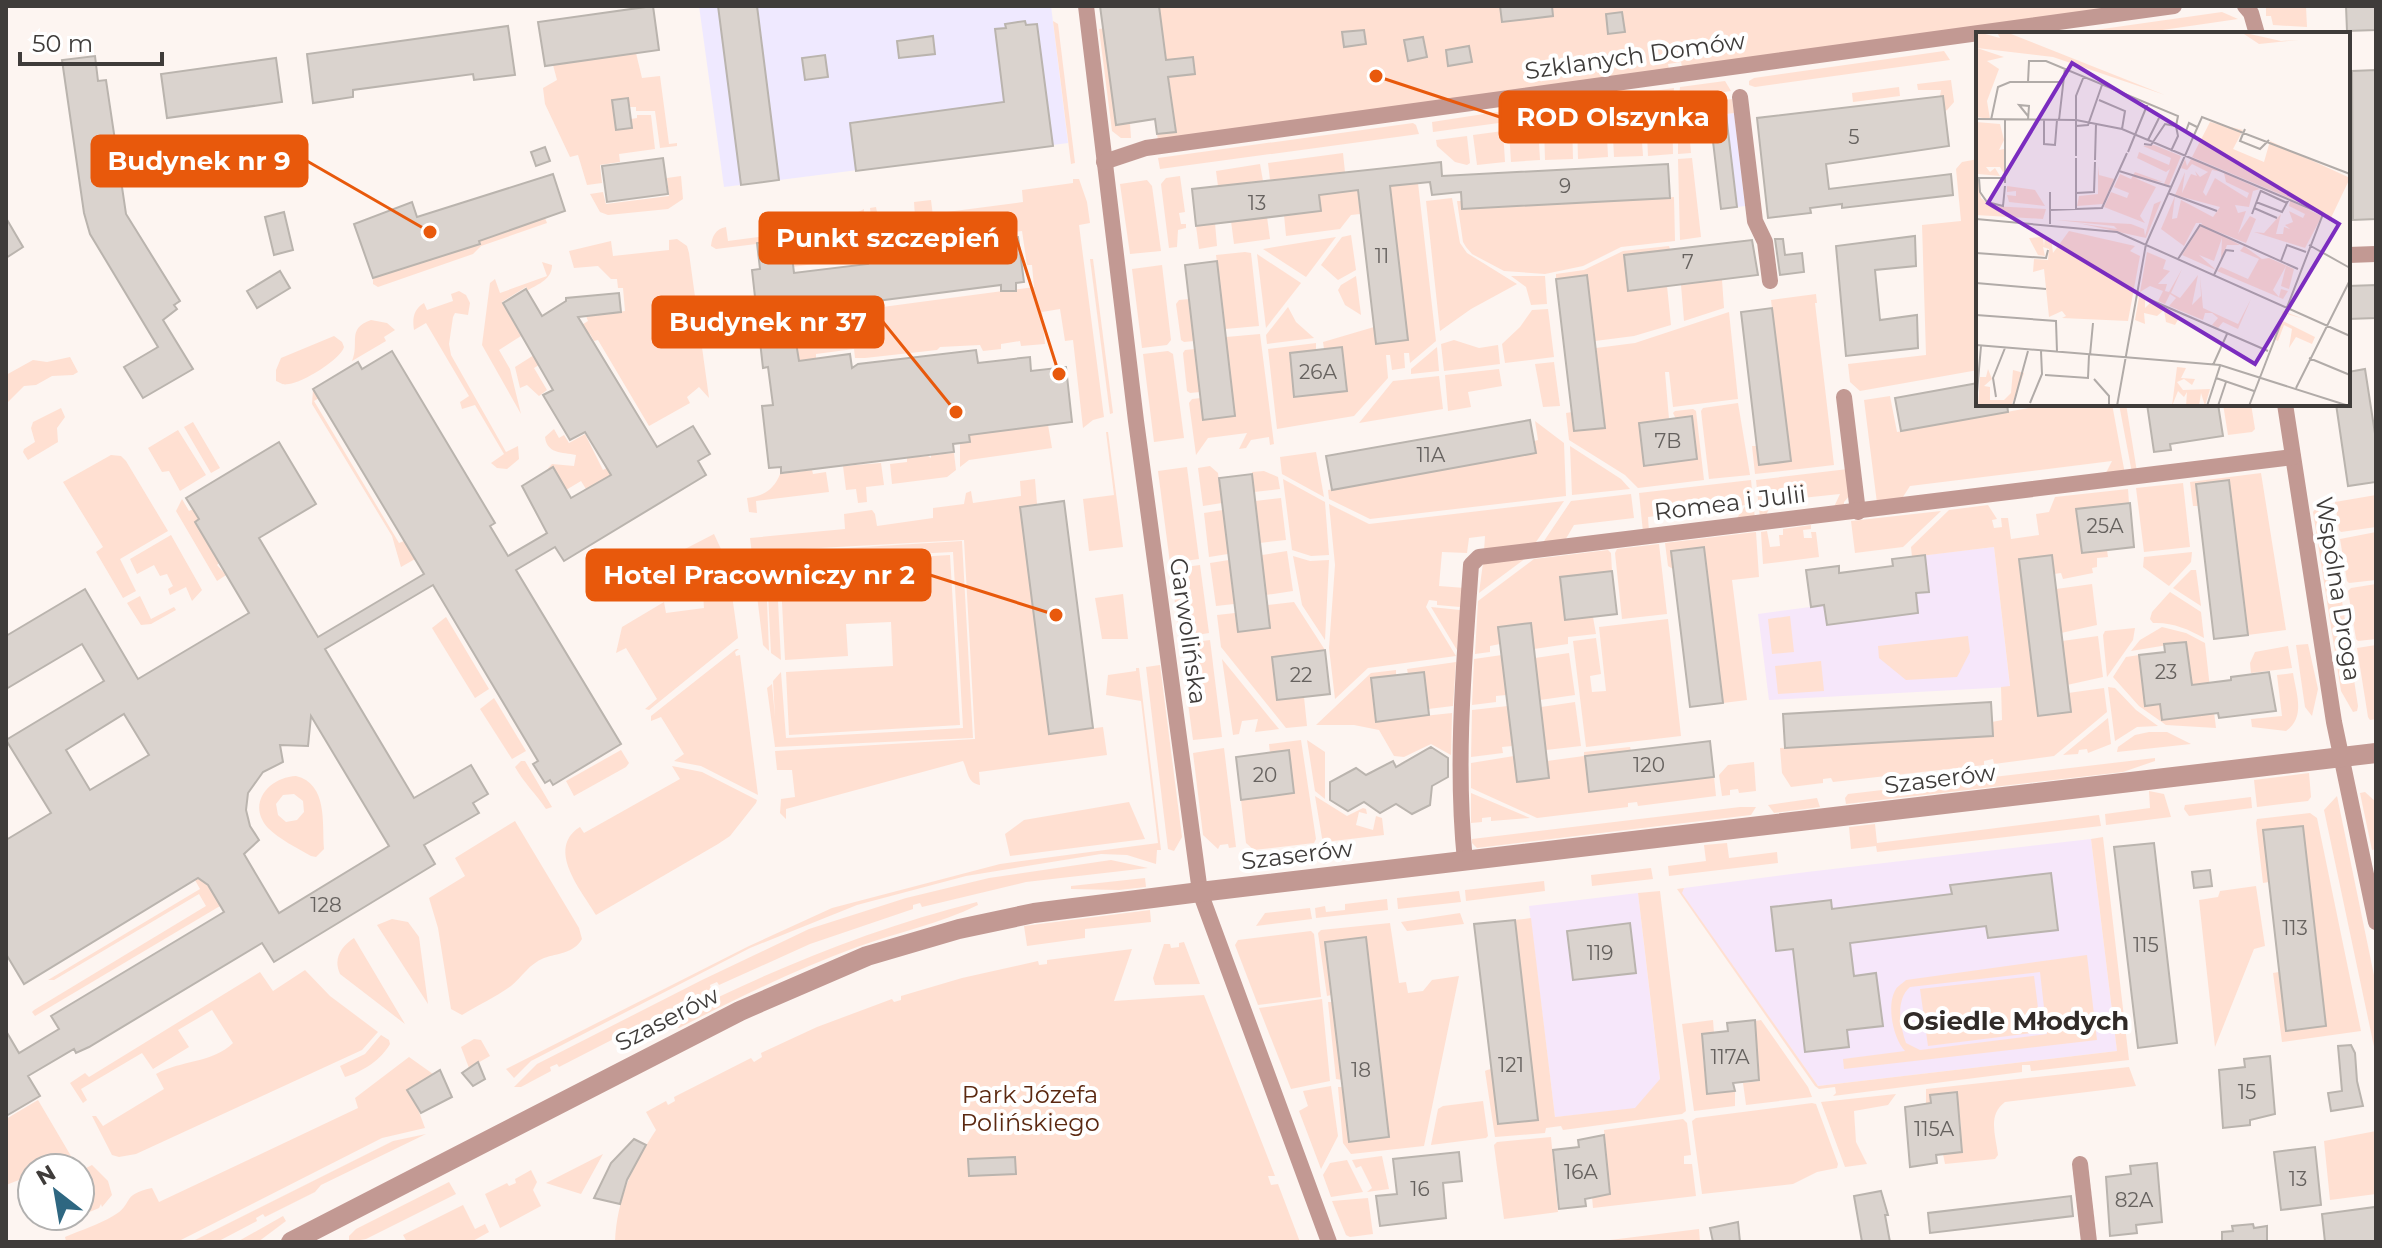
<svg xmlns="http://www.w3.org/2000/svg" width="2382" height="1248" font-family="Montserrat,sans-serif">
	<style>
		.industrial { fill: #efe9ff }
		.education { fill: #f6e7fa }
		.green { fill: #ffe0d2; fill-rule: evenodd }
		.building { fill: #dad3ce; stroke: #bab4ae; stroke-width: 2; fill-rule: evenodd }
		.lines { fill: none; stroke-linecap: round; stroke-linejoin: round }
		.minor { stroke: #c29993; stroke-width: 16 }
		.tertiary { stroke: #c29993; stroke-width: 20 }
		.labels { text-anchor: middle; stroke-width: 8; stroke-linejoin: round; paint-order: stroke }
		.number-label { font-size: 20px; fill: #66625f }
		.street-label { font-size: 24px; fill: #3f3c3a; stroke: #fff }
		.park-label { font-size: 24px; fill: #5b2911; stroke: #fff }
		.neighbourhood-label { font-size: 26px; font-weight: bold; fill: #312b28; stroke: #fff }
		.inset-road { fill: none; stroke: #b1aba8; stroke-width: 2 }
		.view { fill: #7b2cbf; fill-opacity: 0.15; stroke: #7b2cbf; stroke-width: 4 }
		.inset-edge { fill: none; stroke: #3f3c3a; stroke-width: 4 }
		.leader { fill: none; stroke: #e8590c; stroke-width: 3 }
		.callout-dot { fill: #e8590c; stroke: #fff; stroke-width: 3 }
		.callout { fill: #e8590c; stroke: #e8590c; stroke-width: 3 }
		.callout-label { font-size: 26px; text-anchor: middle; font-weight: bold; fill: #fff }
	</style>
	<rect width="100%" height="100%" fill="#fdf5f1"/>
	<g class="industrial">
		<polygon points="699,6 1051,6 1068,143 724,187"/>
		<polygon points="1734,113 1745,206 1721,209 1710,116"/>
	</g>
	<g class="education">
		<polygon points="1994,547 2010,687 1769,700 1758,614 1810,607 1806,570 1839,566 1840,573 1893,566 1892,559"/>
		<polygon points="2091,839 2117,1051 1818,1086 1681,893 1684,888 1807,872"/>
		<polygon points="1638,893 1660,1080 1635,1109 1555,1117 1529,906"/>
	</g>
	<g class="green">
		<polygon points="1159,6 2123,6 1682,67 1681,62 1668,64 1669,69 1158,140 1157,134 1176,131"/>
		<polygon points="2266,6 2306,6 2307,27 2273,25 2271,16 2266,16"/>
		<polygon points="2222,12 2238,19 2135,34 2067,34"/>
		<polygon points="1053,21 1058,24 1075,163 1071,164"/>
		<polygon points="1117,26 1104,32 1116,124 1130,123 1131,138 1121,138 1112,131 1099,29"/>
		<polygon points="1944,51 1950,60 1755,87 1749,85 1749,81 1754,78"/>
		<polygon points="636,53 642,78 660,76 669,144 677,143 677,146 660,148 655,111 636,111 636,107 630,107 628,98 612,100 617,130 632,128 631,119 637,118 637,115 651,115 655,149 619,154 620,162 600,165 602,183 587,185 578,155 570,157 545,104 543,88 557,80 553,65"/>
		<polygon points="1951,80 1954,102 1947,110 1945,111 1943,96 1940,96 1941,90 1918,90 1917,84"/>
		<polygon points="1725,81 1731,91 1679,99 1680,87"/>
		<polygon points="1899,87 1900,96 1853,102 1852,93"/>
		<polygon points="1674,88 1673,100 1577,112 1576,102"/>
		<polygon points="1732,99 1734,113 1688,119 1691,153 1678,154 1678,116 1694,113 1693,108 1678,110 1678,107"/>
		<polygon points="1548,104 1550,116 1433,132 1432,122"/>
		<polygon points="1672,108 1673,154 1648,156 1646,112"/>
		<polygon points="1640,112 1643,156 1614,157 1612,116"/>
		<polygon points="1606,117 1608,157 1578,159 1577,122"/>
		<polygon points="1572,122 1573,159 1545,160 1544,126"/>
		<polygon points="1413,123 1416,125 1419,134 1160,169 1158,158"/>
		<polygon points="1538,127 1540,160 1511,162 1509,131"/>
		<polygon points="1503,131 1505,162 1477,165 1473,135"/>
		<polygon points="1467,136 1470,163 1467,165 1455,162 1437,146 1436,140"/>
		<polygon points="1343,153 1347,191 1358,190 1360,214 1351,215 1340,229 1286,236 1284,215 1321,211 1317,175 1270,180 1268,163"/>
		<polygon points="1692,158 1701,237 1680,240 1678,159"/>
		<polygon points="1978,159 1978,370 1860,391 1850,382 1848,364 1926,355 1922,225 1961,221 1956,169 1962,162"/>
		<polygon points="1260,164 1263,181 1218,186 1216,171"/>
		<polygon points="681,176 683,199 668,209 608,215 600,212 590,194 603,192 606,204 669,196 667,178"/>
		<polygon points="1180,176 1185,212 1179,213 1181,224 1186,224 1186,228 1178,230 1177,247 1169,248 1161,184 1166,178"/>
		<polygon points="1073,179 1079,179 1087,202 1090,223 1079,225 1104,417 1093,420 1083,428 1073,340 1065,341 1060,309 1042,312 1045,344 1021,346 1020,341 1001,344 1001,349 983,351 980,345 940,347 937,350 865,358 855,358 854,349 816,354 816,364 798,367 792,319 1034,287 1032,265 1027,265 1022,231 994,234 994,231 942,237 939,213 1023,202 1022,190 1073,183"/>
		<polygon points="1147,180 1152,186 1161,251 1130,254 1120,184"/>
		<polygon points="1418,183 1436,341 1410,363 1409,353 1404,353 1405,368 1392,370 1390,355 1386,355 1388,378 1354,416 1277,429 1268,349 1316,343 1316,350 1290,354 1295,397 1347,391 1342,348 1324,349 1323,342 1374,327 1376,344 1408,340 1390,186"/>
		<polygon points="1674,197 1675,241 1621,247 1583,266 1545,274 1504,271 1472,254 1466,247 1463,242 1457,201 1462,201 1463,209"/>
		<polygon points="1452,198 1460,243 1467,253 1517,284 1471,309 1440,331 1426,201"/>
		<polygon points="931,200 937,249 898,254 876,238 873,238 870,208 876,207 879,222 915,217 914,202"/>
		<path d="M864,209l1,48 -73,10 -1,-10c20,-3 44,-3 54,-23 3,-6 4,-13 7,-19z"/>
		<path d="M825,214l7,3c1,10 -4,16 -14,19l-102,13 -5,-3c1,-9 4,-17 15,-19l2,14 99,-13z"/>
		<polygon points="1267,217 1270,239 1234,244 1231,221"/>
		<polygon points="545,218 547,223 481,246 473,254 378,287 373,284 373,278 479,244 479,241"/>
		<polygon points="1215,223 1217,246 1199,249 1196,226"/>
		<polygon points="1351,235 1356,270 1338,280 1321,265 1342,237"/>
		<polygon points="1336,237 1306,277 1263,249"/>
		<polygon points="677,239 687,246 689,253 709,398 699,387 687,397 690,403 649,426 598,340 594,341 590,334 534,368 547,390 539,396 527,385 520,388 515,367 588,321 586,316 625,311 623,288 618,288 617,279 611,279 598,266 574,268 569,251 611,241 613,256 669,250 669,240"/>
		<polygon points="1669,246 1670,249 1624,255 1628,291 1667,286 1671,325 1634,336 1595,341 1587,275 1556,279 1556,274 1584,270 1623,251"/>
		<polygon points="1245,252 1251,253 1259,326 1225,329 1216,255"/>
		<polygon points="1257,254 1301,283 1266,328"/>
		<polygon points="1090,259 1093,259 1113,413 1110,414"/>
		<path d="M542,262l10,3c0,14 -13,19 -24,25l-2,-3 -24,15 19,34 -22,14 11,19 11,45 -39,-69 8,-62 5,-4 5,14 47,-17z"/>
		<polygon points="1162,265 1171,340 1167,345 1142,348 1132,269"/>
		<polygon points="1356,276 1361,315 1345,305 1338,290 1341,285"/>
		<polygon points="1511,276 1545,276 1547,304 1531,305 1526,287"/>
		<polygon points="1722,280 1724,308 1684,321 1681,285"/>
		<path d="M459,291l7,4 4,8 -2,12 -13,-2 -2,4 -4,27 2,11 55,97 12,-6 1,13 -12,10 -10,-1 -6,-5 13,-9 -29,-49 -13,4 -2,-7 9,-6 -43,-73 -12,7c-2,-12 0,-21 10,-27l3,7 26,-9 -2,-7z"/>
		<polygon points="1816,294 1817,303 1815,303 1834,465 1755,474 1752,446 1757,446 1760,465 1790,461 1771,300"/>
		<polygon points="1189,299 1194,341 1184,342 1181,340 1176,304 1179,300"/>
		<polygon points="1288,307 1296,322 1314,338 1267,344 1266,335"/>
		<polygon points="1548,309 1554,357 1505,363 1502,344 1520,327 1532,310"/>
		<polygon points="1729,312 1738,399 1673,407 1669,372 1665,372 1669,419 1639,423 1644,466 1696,459 1673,413 1675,411 1693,409 1696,411 1704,480 1638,488 1625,475 1569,440 1566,413 1572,412 1574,431 1605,427 1596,348 1635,343"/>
		<path d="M371,320l16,3 8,7 -11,7 2,4 -34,20c8,-19 -6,-32 19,-41z"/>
		<polygon points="1260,334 1274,444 1270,445 1269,437 1251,440 1246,448 1239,449 1247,433 1208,438 1196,455 1189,403 1192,399 1201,398 1204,420 1235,416 1226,337"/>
		<path d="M334,336l8,6 2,5c-3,12 -42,36 -55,37 -7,1 -6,0 -13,-3v-11l5,-12z"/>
		<polygon points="1454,340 1479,348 1498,345 1500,364 1444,371 1441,344"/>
		<polygon points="1437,347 1439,371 1411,374 1411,369"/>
		<polygon points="1195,349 1200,392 1190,393 1187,391 1183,353 1185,350"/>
		<polygon points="1168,351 1173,354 1184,438 1154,442 1143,354"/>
		<polygon points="70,357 78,372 73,375 52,376 36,385 24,386 6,404 6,375 33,360 47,362"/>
		<polygon points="1554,362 1560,406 1543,407 1535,364"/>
		<polygon points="1499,369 1502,386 1468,392 1471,407 1448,411 1445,375"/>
		<polygon points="1439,376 1443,409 1359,423 1393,381"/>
		<polygon points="313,389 319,398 314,401 399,543 404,541 415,559 401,567 392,536 312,404"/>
		<polygon points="1890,396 1897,432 2050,404 2112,404 2125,474 2104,477 2112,461 1910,486 1901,500 1877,503 1864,400"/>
		<polygon points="1738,403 1750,475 1709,479 1701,411 1703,408"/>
		<polygon points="2119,404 2126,404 2137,472 2132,473"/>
		<polygon points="2223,404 2251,404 2255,429 2252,432 2228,435"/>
		<polygon points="61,408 65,417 57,428 58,442 28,460 23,452 24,449 35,442 31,428 33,422"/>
		<polygon points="1535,421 1564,443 1566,496 1370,519 1329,499 1328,490 1536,453 1534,441 1538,440"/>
		<polygon points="193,422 220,468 211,473 184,427"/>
		<polygon points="1048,425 1052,448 969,460 960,467 960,443 970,442 969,435"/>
		<path d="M554,429l5,9 5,-3 5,8 16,-9 18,36 4,-2 4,7 -25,14 -5,-8 -15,9 -13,-22 -10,6 9,-10 22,2 2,-11c-14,-3 -29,-1 -31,-18z"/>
		<polygon points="178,430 206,475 180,491 169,471 162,472 148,448"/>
		<polygon points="1106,432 1108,432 1123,547 1089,551 1083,499 1114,495"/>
		<polygon points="1570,446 1621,479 1630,489 1572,495"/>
		<polygon points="1316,452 1324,497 1282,474 1280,457"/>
		<polygon points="954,453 956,470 947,477 892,484 890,464 907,462 907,458 928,456 931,458 931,455"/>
		<polygon points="111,455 121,456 126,461 168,531 120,559 136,591 123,598 96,552 103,547 63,482"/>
		<polygon points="881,463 884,485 866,487 867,502 858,503 856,489 846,490 843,466"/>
		<polygon points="1210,466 1218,473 1222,503 1203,506 1198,468"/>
		<polygon points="1187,467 1199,559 1170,563 1158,471"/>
		<polygon points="1848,469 1851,494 1844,502 1844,508 1833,509 1840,494 1773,501 1765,517 1760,518 1756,480"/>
		<path d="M812,470l1,4 13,-2 3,20 -73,9 1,12 -8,-1 -2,-14c16,-2 27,-8 33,-24z"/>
		<polygon points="1264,471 1278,477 1280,489 1254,492 1252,472"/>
		<polygon points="2261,473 2286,630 2248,635 2229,481 2196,484 2198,506 2193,506 2190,482"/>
		<path d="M1035,479l2,25 -17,3 29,227 54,-7 4,28 -128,17 1,13c-13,-2 -12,-14 -17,-24l-177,48v10l-6,-6 1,-14 14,-2 -3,-27h-15l-2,-19 200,-12 -11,-199 -199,11 4,100 -6,-6 -13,-107 95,-9 -1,-15 28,-4 3,4 2,12 56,-8v-10l31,-4 2,-11 5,-2 2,12 48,-7 -1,-15z"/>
		<polygon points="1283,479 1325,502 1329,555 1311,556 1292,550"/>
		<polygon points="1751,480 1755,519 1735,521 1746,505 1648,517 1649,532 1643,532 1639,493"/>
		<polygon points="2183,483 2190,547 2144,552 2136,488"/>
		<polygon points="2128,489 2129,503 2077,510 2082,553 2107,550 2108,557 2097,558 2097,567 2092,568 2093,573 2063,579 2061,573 2054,574 2019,559 2038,715 2070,712 2068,693 2104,688 2107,712 2054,756 1994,764 1993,759 1984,761 1984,765 1833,782 1831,778 1823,779 1823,783 1791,787 1782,773 1780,748 1993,736 1992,722 2002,720 2001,687 2010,686 1994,547 1912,557 1911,547 1949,510 1988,505 1997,519 1992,520 1994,528 2002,527 2001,518 2008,518 2011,539 2039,535 2036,514 2049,512 2055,497"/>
		<polygon points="1631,494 1634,518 1574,525 1564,542 1542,544 1571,501"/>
		<polygon points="2376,495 2376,527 2341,532 2339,530 2335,502"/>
		<polygon points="1281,498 1286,540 1260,543 1255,501"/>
		<polygon points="182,499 189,511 193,509 199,519 195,522 219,563 217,565 226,575 217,581 176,511"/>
		<polygon points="1564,501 1534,545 1484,551 1485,536 1469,538 1467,553 1442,552 1439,586 1465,588 1464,604 1460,607 1437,605 1437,601 1429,600 1426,607 1456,656 1368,668 1335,699 1329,648 1335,565 1329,504 1369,524"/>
		<polygon points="2324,506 2328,509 2358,706 2357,711 2353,712 2341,691 2313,512 2317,507"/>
		<polygon points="1223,510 1228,554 1209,557 1204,513"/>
		<polygon points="1941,511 1903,547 1855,553 1851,521"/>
		<polygon points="1811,525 1811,529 1803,530 1804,538 1812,538 1811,532 1816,532 1819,557 1763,564 1761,532 1767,531 1770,547 1780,546 1779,535 1783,535 1783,529"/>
		<polygon points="1756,532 1759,577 1732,580 1747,700 1723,703 1704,548 1671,552 1673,569 1668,566 1665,543"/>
		<polygon points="2376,532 2376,580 2349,583 2347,581 2340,539"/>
		<polygon points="714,534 726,560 715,581 698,576 685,549"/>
		<polygon points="171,535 202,590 192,601 186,587 170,595 168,589 173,586 167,574 160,576 154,565 137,574 130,559"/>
		<polygon points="962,541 973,738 775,747 767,688 772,684 775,717 773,681 781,672 786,738 963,728 953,552 776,561 781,660 771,653 766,553"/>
		<polygon points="1659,544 1667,614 1622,619 1615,553 1617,549"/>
		<polygon points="1608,550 1611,553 1612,571 1560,578 1565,620 1593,617 1596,634 1568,637 1568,644 1534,649 1500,644 1490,646 1490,652 1475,654 1478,601 1534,559"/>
		<polygon points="1287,551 1293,591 1266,595 1262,555"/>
		<polygon points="2192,552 2191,562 2169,586 2143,567 2144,557"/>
		<polygon points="950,555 960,725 789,735 786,672 893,666 891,622 846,624 848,656 785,660 780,565"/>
		<polygon points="1530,555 1479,593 1483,563"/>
		<polygon points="1293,556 1310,561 1329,560 1325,640 1302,605"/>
		<polygon points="1229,560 1234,604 1216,606 1210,563"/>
		<polygon points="1200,565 1209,633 1179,638 1171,569"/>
		<polygon points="2191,570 2196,570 2201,606 2173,588"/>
		<polygon points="2092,584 2097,625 2061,633 2056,589"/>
		<polygon points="2376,584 2376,639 2358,641 2356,639 2348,591 2351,588"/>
		<path d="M2170,592l31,20 3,26c-16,-9 -32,-16 -51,-15l-3,-4 2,-7z"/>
		<polygon points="703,594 732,595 738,638 649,710 645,709 657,699 626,648 616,653 622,627 664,602 666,613 704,608"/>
		<polygon points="1123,594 1128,639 1102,639 1095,598"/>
		<polygon points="140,596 151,619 174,607 176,610 151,624 141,625 127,603"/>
		<polygon points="1294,602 1325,650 1272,657 1277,700 1304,697 1307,726 1286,728 1221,647 1217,615 1235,613 1238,632 1270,628 1268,605"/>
		<polygon points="1431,607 1460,610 1457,650"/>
		<polygon points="1790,616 1794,652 1772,654 1768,619"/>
		<polygon points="446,617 489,689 475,698 432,628"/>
		<polygon points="1668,619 1681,736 1586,747 1573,641 1596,638 1601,674 1590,676 1592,692 1606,691 1599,627"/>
		<polygon points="2162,627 2186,633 2205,643 2210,688 2192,690 2186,642 2131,651 2140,640"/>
		<polygon points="2135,628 2133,640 2107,677 2103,635 2105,631"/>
		<polygon points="1968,636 1970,652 1957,677 1906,680 1879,658 1878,646"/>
		<polygon points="2098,636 2103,677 2067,685 2062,641"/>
		<polygon points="1210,640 1222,737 1193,740 1180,644"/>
		<polygon points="2308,644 2318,689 2312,716 2305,707 2296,645"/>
		<polygon points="2376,645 2376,719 2370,720 2368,717 2357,648"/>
		<polygon points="2288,646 2292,668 2251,673 2250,663 2255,652"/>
		<polygon points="736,649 739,649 735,652 736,656 740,655 758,795 701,766 674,761 684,754 661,717 651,721 651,716"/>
		<polygon points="1569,653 1575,695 1540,700 1535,658"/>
		<polygon points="1502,655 1506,695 1496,696 1496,702 1472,705 1474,659"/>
		<polygon points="2139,655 2160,704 2162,720 2191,716 2212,696 2216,728 2166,725 2139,706 2113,677 2126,657"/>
		<polygon points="1222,659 1279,729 1255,732 1258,719 1242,721 1239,734 1233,735"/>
		<polygon points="1821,661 1824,691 1778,694 1775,666"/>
		<polygon points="1456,662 1453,706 1428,709 1424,672 1408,674 1407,669"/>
		<polygon points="1160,665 1182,837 1174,851 1168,849 1146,667"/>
		<polygon points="1136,668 1139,668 1161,850 1157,850 1156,864 1127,855 1101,854 966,876 857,905 750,948 531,1061 514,1078 506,1069 749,946 832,908 1000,864 1158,843 1141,701 1106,695 1108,675 1136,671"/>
		<polygon points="1396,670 1396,675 1371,679 1376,721 1452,713 1451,755 1431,744 1404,757 1394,756 1379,730 1354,725 1316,725 1371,673"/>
		<path d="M2293,673c3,20 13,44 -7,58l-34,-4 -1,-8 31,-3 -5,-41z"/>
		<polygon points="2108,687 2115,688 2136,710 2158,726 2137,727 2115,741"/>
		<polygon points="494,698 526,751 512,759 480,709"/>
		<polygon points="1575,702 1581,746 1546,750 1541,707"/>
		<polygon points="1508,706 1512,746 1502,747 1503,753 1471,757 1472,710"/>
		<polygon points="2108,718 2111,744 2088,753 2087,749 2079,750 2078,754 2063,755"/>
		<polygon points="2149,732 2167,732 2191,744 2117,752 2118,747 2135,735"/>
		<polygon points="1301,740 1316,839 1314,843 1254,850 1246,843 1241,800 1294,793 1289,751 1270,753 1269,744"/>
		<polygon points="1307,740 1325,752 1325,799 1315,791"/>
		<polygon points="1630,747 1631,751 1589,792 1714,777 1716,796 1638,806 1637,802 1628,803 1628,807 1537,818 1471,788 1471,763 1514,756 1517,782 1549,778 1547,761 1584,756 1584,752"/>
		<polygon points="1224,748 1236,847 1229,848 1228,844 1220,845 1218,849 1203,835 1193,753"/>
		<polygon points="621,750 629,763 626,767 574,796 566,781"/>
		<polygon points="2155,758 2155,761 2123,772 1846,804 1845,798 1848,794"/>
		<path d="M521,761h4l27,46 -6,2c-10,-15 -22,-26 -31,-42z"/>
		<polygon points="1754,762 1756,791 1739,793 1738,789 1730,790 1730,795 1722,796 1719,775 1728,765"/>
		<path d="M672,766l30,6 55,28 -1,3 -26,33 -12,8 -122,71c-14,-24 -51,-66 -16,-88l4,6 96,-54z"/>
		<polygon points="2309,773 2311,797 2308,801 2257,807 2254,780"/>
		<path d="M296,776c32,8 26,47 28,73l-8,8 -5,-1c-14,-8 -32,-17 -43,-28 -22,-24 1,-51 28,-52zM294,794l9,7 1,11 -7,8 -11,2 -8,-7 -2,-11 7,-9z"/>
		<polygon points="2149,791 2164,794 2171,817 2106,825 2105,814 2150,808"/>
		<polygon points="2365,792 2376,802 2376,849 2372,850 2360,793"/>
		<polygon points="1471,793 1530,818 1491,821 1491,817 1482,818 1482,822 1471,823"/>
		<polygon points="1315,796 1347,816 1363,808 1366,809 1367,814 1359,812 1356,825 1373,830 1376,816 1382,818 1384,835 1325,842 1322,838"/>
		<polygon points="2337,796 2376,985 2376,1056 2324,810"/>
		<polygon points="2251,797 2252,808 2189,816 2184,809 2185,805"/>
		<polygon points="1817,798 1820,807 1774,813 1768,805"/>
		<polygon points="1129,802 1145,839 1010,856 1005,834 1024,820"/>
		<polygon points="1740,807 1756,807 1751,815 1477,848 1472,843 1472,839"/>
		<polygon points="2310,813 2317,818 2361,1031 2282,1042 2273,973 2279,972 2286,1031 2326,1026 2302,826 2263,830 2269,882 2263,883 2256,823 2257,819"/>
		<polygon points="2099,815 2101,826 1877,852 1876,846 1851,849 1849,827 1875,824 1877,843"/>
		<path d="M515,821l64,107 3,11c-9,15 -24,14 -38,19 -15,6 -22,19 -33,28 -15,11 -33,19 -49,29l-11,-6 -13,-81 -9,-30 36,-22 -10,-18z"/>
		<polygon points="2103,837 2129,1060 2031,1071 2030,1065 2022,1065 2022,1072 1833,1096 1836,1093 1835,1087 1819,1089 1815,1086 1677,889 1684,888 1682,893 1818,1086 2117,1051 2091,839"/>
		<polygon points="1727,843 1729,858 1777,852 1778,863 1669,876 1668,866 1706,861 1704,845"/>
		<polygon points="1111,860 1148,868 1026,882 922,907 920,903 913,905 913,909 810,944 719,985 717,982 710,985 711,989 559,1067 557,1064 550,1067 551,1071 521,1087 514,1087 537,1064 702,980 809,929 906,898 989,878"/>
		<polygon points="197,867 220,906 35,1016 32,1012 34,1010 206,906 199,894 54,980 48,980 200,889 190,871"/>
		<polygon points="1651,868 1653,879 1592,886 1591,875"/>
		<polygon points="1145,878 1146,887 1119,890 1071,889 1071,886"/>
		<polygon points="1544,881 1545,891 1466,901 1465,890"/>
		<polygon points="2256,886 2265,946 2254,949 2215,1047 2199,900 2218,897 2220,891"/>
		<polygon points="1459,891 1461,902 1398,909 1397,898"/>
		<polygon points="1660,891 1686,1111 1682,1114 1563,1130 1561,1126 1546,1128 1545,1133 1495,1137 1485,1071 1487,1070 1491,1069 1498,1124 1538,1120 1515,920 1531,918 1555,1117 1635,1108 1660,1079 1638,893"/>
		<polygon points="1387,899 1388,910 1316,918 1315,908 1325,906 1326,912 1345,910 1345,904"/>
		<path d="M977,902l1,3c-39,19 -80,27 -121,42 -62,23 -120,51 -178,81l-12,-6c102,-51 199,-92 310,-120z"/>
		<polygon points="1310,908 1312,919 1256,926 1265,913"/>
		<polygon points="1150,910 1151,922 1085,929 1085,938 1027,946 1024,926"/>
		<polygon points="1460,913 1464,924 1407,931 1401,922"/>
		<polygon points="392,919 408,922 419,937 428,1004 377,925"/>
		<polygon points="1390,923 1399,983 1406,982 1408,993 1423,991 1432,980 1459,976 1424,1146 1351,1154 1343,1143 1338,1087 1343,1087 1349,1142 1389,1137 1366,938 1325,942 1331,995 1327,996 1318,933 1321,930"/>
		<polygon points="1311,931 1314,934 1321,997 1258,1005 1235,945 1238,940"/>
		<path d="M354,938l51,86 -65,-50c-7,-16 1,-27 14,-36z"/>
		<polygon points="1184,942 1200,984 1155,985 1153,978 1164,944 1170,944 1171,948 1179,947 1179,943"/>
		<path d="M1132,949l-18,52 90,-6 71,181h-7l3,9 7,-1 22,58h-685c2,-43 17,-76 41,-112l-10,-18 20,-11 2,4 7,-4 -1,-4 77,-39 3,4 8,-5 -1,-4 56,-26 75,-28 2,3 7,-2v-4l61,-18 76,-17 1,4 8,-1v-4z"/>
		<path d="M2087,955l10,85 -253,29 -1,-10 62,-8c-12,-12 -19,-47 -9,-62 1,-2 8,-7 10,-9zM2040,972l7,62 -127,16 -14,-7c-6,-17 -11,-43 4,-56z"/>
		<path d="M305,970l25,26 48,36 -16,18 -226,104 -17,3 -7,-2 -20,-39h4l7,10 61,-37 -8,-15c25,-14 57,-11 77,-31l-21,-33 -34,20 11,17 -36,22 -11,-16 -61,36 6,11 -4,3 -13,-20 15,-10 4,4 171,-105 13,19z"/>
		<polygon points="2034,976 2041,1032 1928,1046 1920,989"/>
		<polygon points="1322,999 1330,1081 1291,1089 1259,1008"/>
		<polygon points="1328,1002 1332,1002 1342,1080 1336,1079"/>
		<polygon points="1713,1020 1714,1033 1703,1058 1707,1094 1735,1091 1735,1106 1694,1111 1682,1024"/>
		<polygon points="1761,1020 1808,1087 1812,1097 1746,1105 1743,1083 1760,1081 1755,1021"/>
		<path d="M381,1035l8,5 1,4c-9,16 -28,28 -45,33l-5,-11 25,-12z"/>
		<polygon points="474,1039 481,1040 490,1056 469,1068 461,1047"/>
		<path d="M409,1057l24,17 -25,16 10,19 7,19 -43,10 -205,104h-114l3,-1 -1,-4c16,-7 33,-12 48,-21 22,-12 6,-21 39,-28l7,14 199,-94 -3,-10z"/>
		<path d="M2129,1067l7,19 -131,16c-18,13 -9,34 -7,53l-3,4 -50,5 -2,-10 18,-26 -4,-34 -31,11v-16z"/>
		<polygon points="1331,1086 1338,1136 1321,1169 1299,1111 1308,1106 1303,1091"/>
		<polygon points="1896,1094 1888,1105 1854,1111 1856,1142 1867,1164 1845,1167 1821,1102"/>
		<polygon points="38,1100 78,1168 32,1168 32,1175 6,1185 6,1119"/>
		<polygon points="1483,1101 1488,1136 1486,1138 1431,1145 1438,1109 1443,1106"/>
		<polygon points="1812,1103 1816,1104 1838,1164 1837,1168 1817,1172 1793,1184 1702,1194 1692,1121 1696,1118"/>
		<polygon points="1683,1119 1687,1123 1691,1155 1684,1156 1684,1164 1692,1164 1696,1196 1593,1208 1592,1197 1610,1194 1604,1130"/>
		<polygon points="2376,1131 2376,1194 2330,1200 2324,1141"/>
		<polygon points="426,1134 321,1185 315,1192 265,1217 263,1214 256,1218 257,1221 217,1242 191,1242 393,1141"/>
		<polygon points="1551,1137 1558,1212 1504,1219 1494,1145 1497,1142"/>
		<polygon points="603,1154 581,1194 546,1183"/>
		<polygon points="1382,1156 1389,1189 1367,1192 1372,1188 1361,1166 1356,1168 1352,1160"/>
		<polygon points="1347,1160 1363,1192 1331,1197 1323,1175 1330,1163"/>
		<polygon points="92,1165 108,1181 112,1195 102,1207 101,1204 99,1208 80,1216 80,1171"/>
		<polygon points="531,1170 537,1182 533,1190 541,1206 500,1228 485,1194 507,1183 509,1186 516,1183 515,1179"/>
		<polygon points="449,1182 456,1194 366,1239 349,1242 349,1236 356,1229"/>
		<polygon points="1368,1198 1373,1234 1350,1237 1346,1235 1332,1201"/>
		<polygon points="463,1205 475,1229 485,1224 489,1232 471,1242 407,1242 403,1235"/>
		<polygon points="283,1216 286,1221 258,1242 237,1242"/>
		<polygon points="1699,1229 1700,1242 1594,1242"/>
	</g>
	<g class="building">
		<polygon points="653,6 659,50 545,66 538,22"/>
		<polygon points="718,6 757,6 779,180 741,185"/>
		<polygon points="1100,6 1159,6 1166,60 1193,57 1195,74 1168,77 1176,132 1157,134 1155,119 1116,125"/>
		<polygon points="1500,6 1552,6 1553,16 1502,22"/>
		<polygon points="2346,6 2376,6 2376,30 2347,31"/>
		<polygon points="1622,12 1625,32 1608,34 1606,14"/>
		<polygon points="1025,21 1026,25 1037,24 1053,146 856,171 850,123 1004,102 995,29 1006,28 1005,24"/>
		<polygon points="508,26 515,75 474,80 473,74 353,90 353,97 313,103 307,54"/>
		<polygon points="1364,30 1366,44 1344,47 1342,32"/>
		<polygon points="933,36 935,54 899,58 897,41"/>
		<polygon points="1423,37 1427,57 1408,61 1404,40"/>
		<polygon points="1469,46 1472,62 1448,66 1446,50"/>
		<polygon points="825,55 828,77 805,80 802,58"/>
		<polygon points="95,56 98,81 106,80 126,214 180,301 174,305 177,309 163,320 193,369 143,398 124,367 158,347 90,234 84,213 62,60"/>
		<polygon points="276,58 282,102 167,118 161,74"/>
		<polygon points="2376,70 2376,219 2353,220 2352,71"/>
		<polygon points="1943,96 1949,146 1826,164 1829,189 1951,174 1953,195 1842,208 1842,204 1810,208 1811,213 1768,218 1757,118"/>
		<polygon points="628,98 632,128 616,130 612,100"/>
		<polygon points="1726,114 1737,207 1721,209 1710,116"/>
		<polygon points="545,147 550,161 536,166 531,152"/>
		<polygon points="663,158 668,194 607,202 602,166"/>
		<polygon points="1441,162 1442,176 1668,164 1670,198 1462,209 1461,192 1432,195 1430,182 1390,186 1408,340 1376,344 1358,190 1319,195 1321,211 1196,226 1192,189"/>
		<polygon points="553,174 565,211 479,241 480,244 373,278 354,224 412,202 417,217"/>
		<polygon points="284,212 293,250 274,255 265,217"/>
		<polygon points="6,218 23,247 6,258"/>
		<polygon points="896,230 899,260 995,250 994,240 1018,237 1024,282 1016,283 1016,291 1001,291 1001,285 791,312 799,361 850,354 852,368 858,364 976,350 978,363 1030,357 1031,371 1066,367 1072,422 969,435 970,442 953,444 954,452 781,473 781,467 769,468 762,406 773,405 768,367 763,368 752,270 760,269 757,243 790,239 794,273 868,264 865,239 876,238 875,233"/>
		<polygon points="1915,236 1916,266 1875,270 1880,320 1917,315 1918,348 1846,356 1836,246"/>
		<polygon points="1775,239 1783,239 1785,255 1802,253 1804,272 1780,275"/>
		<polygon points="1752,240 1758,275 1628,291 1624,255"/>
		<polygon points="1217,261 1235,416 1203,420 1185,265"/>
		<polygon points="280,271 290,288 257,308 247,291"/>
		<polygon points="1587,275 1605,428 1574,431 1556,279"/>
		<polygon points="2376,285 2376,318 2348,319 2348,286"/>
		<path d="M526,289l16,27 24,-15v-3l53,-5 2,19 -43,5 79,130 36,-21 17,28 -12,7 8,14 -142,86 -9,-14 -39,23 105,174 -68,41 -3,-5 -5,3 -12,-19 5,-3 -105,-176 -108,64 89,149 57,-33 17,29 -15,9 6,10 -55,32 11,19 -161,98 -12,-19 -173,104 -13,6 -2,-4 -46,27 12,20 -34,20v-85l13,22 40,-24 -8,-13 173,-104 -16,-27 -10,-7 -174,106 -18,-30v-114l45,-27 -45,-73 98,-59 -22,-37 -76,45v-53l79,-47 53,90 111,-66 -54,-91 4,-3 -13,-21 93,-56 37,62 -57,34 59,99 106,-63 -111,-185 45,-27 4,7 30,-18 103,172 -5,3 18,30 39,-23 -25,-47 31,-19 18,31 40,-23 -26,-43 -15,8 -27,-45 10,-5 -50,-87zM124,714l25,41 -59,35 -24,-40zM311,716l78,130 -110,67 -35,-59 15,-14 -9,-14 -4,-16 2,-17 15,-21 20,-10 -3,-17 28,1z"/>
		<polygon points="1772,308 1791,461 1759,465 1741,312"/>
		<polygon points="1342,347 1347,391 1294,397 1290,353"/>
		<polygon points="2365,369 2376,440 2376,482 2348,486 2336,404 2348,404 2348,372"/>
		<polygon points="1978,383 1978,404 2007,404 2008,412 1901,431 1895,398"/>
		<polygon points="2147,404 2218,404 2223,436 2170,444 2171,450 2154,452"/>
		<polygon points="1692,416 1697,459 1644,466 1639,423"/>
		<polygon points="1530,420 1536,453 1332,490 1326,456"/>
		<polygon points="1252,474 1270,628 1238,632 1219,478"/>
		<polygon points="2229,480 2248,635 2214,639 2196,484"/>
		<polygon points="1064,501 1093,728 1049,734 1020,507"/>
		<polygon points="2130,503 2134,547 2082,553 2076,509"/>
		<polygon points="1704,547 1723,703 1690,707 1671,551"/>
		<polygon points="1925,555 1929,592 1916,593 1918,613 1827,625 1824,605 1811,607 1806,570 1839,566 1839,573 1893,566 1892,559"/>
		<polygon points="2052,555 2071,712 2038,716 2019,559"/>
		<polygon points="1612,571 1617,614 1565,620 1560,577"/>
		<polygon points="1531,623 1549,778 1517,782 1498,627"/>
		<polygon points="2186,642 2192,685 2231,680 2231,677 2269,672 2276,711 2219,718 2218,713 2162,720 2160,704 2145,706 2139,655 2165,652 2164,644"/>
		<polygon points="1325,650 1330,694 1277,700 1272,657"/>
		<polygon points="1424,672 1429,715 1376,722 1371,678"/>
		<polygon points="1991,702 1993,736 1785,748 1783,714"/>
		<polygon points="1710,741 1714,777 1589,792 1585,756"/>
		<polygon points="1431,747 1448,758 1448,777 1432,786 1430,805 1412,814 1396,804 1380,813 1364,802 1348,811 1330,800 1330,782 1356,768 1366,775 1393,761 1396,767"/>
		<polygon points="1289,750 1294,793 1241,800 1236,757"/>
		<polygon points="2303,826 2326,1026 2286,1031 2263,830"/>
		<polygon points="2154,843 2177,1043 2138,1048 2114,847"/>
		<polygon points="2210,870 2212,886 2194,888 2192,872"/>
		<polygon points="2051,873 2058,930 1988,938 1986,926 1850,943 1854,976 1876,973 1883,1026 1847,1030 1849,1047 1805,1052 1793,949 1776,951 1771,907 1831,900 1832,909 1952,894 1950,885"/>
		<polygon points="1515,920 1538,1120 1498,1124 1474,924"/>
		<polygon points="1630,923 1636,973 1573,980 1567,931"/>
		<polygon points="1366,937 1389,1137 1349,1142 1325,942"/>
		<polygon points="1755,1020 1759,1080 1733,1083 1735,1091 1707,1094 1702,1034 1728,1031 1727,1023"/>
		<polygon points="2351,1045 2355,1053 2357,1081 2363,1106 2331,1111 2328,1093 2342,1091 2338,1046"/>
		<polygon points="2270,1056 2275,1114 2250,1120 2250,1125 2223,1128 2219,1070 2245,1067 2244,1059"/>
		<polygon points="478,1062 485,1079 473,1086 462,1073"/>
		<polygon points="440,1070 452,1097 421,1113 407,1090"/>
		<polygon points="1957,1092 1962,1152 1936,1155 1937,1163 1910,1167 1905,1107 1931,1103 1930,1095"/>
		<polygon points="1604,1135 1610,1194 1585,1199 1586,1206 1559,1209 1553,1150 1579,1147 1578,1140"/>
		<polygon points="634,1139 646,1145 627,1180 620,1204 594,1198 611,1163"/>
		<polygon points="2315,1147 2321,1205 2281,1210 2274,1152"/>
		<polygon points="1459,1152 1462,1181 1443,1183 1446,1218 1380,1226 1376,1196 1397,1194 1393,1159"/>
		<polygon points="1015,1157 1016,1174 969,1176 968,1159"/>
		<polygon points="2157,1163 2162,1222 2136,1225 2137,1233 2110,1236 2106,1177 2131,1174 2130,1166"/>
		<polygon points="1881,1191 1888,1215 1885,1215 1890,1242 1862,1242 1854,1196"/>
		<polygon points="2071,1196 2073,1216 1930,1233 1928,1213"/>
		<polygon points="2375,1207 2376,1242 2325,1242 2322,1214"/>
		<polygon points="1738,1222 1740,1242 1713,1242 1710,1228"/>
		<polygon points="2253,1224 2254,1228 2267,1226 2267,1242 2222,1242 2222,1232 2233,1231 2232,1226"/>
	</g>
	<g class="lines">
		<g class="minor">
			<polyline points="1086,6 1136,421 1200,892 1329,1242"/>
			<polyline points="2245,6 2251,13 2257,34"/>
			<polyline points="1740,97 1755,221 1765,242 1770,281"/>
			<polyline points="1104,162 1146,148 2174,6"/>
			<polyline points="2348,255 2376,254"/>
			<polyline points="1844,397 1858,512"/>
			<polyline points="2285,404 2334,722 2376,922"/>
			<path d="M1465,861c-10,-99 -1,-197 6,-296l8,-8 814,-100"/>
			<polyline points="2080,1164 2089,1242"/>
		</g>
		<polyline class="tertiary" points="291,1242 740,1011 867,956 959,929 1034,913 1200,892 2376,753"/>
	</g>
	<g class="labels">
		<g class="number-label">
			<text x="1854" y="144">5</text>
			<text x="1565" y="193">9</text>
			<text x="1257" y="210">13</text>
			<text x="1382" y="263">11</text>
			<text x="1688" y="269">7</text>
			<text x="1318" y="379">26A</text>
			<text x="1668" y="448">7B</text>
			<text x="1431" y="462">11A</text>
			<text x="2105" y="533">25A</text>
			<text x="2166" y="679">23</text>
			<text x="1301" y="682">22</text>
			<text x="1649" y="772">120</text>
			<text x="1265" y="782">20</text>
			<text x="326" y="912">128</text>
			<text x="2295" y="935">113</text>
			<text x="2146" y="952">115</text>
			<text x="1600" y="960">119</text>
			<text x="1730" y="1064">117A</text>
			<text x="1511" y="1072">121</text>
			<text x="1361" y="1077">18</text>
			<text x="2247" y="1099">15</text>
			<text x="1934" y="1136">115A</text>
			<text x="1581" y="1179">16A</text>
			<text x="2298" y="1186">13</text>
			<text x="1420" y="1196">16</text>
			<text x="2134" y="1207">82A</text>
		</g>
		<g class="street-label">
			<text transform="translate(1635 56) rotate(-8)" y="8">Szklanych Domów</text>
			<text transform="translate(1730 503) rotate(-7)" y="8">Romea i Julii</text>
			<text transform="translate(2338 589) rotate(81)" y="8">Wspólna Droga</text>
			<text transform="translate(1188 631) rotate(82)" y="8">Garwolińska</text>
			<text transform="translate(1940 779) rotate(-7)" y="8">Szaserów</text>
			<text transform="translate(1297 855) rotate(-7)" y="8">Szaserów</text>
			<text transform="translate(667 1019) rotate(-27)" y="8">Szaserów</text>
		</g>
		<g class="park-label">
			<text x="1030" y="1103">Park Józefa<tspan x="1030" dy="28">Polińskiego</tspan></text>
		</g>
		<g class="neighbourhood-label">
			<text x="2016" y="1030">Osiedle Młodych</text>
		</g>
	</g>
	<g transform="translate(1976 32)">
		<rect width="374" height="374" fill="#fdf5f1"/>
		<path d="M2,0l22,6 -3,-6h9l159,63 -112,-38 -76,-9 27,9 -17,4 12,8 -12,32 3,18 -14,-2v-80zM265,0l40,9 18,-1 -40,4zM0,90l24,2 4,16 -5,10 5,-1v25l-4,-7h-14l4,5 5,-4 5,8 -22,-2 3,24 10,8 55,3 -3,10 -67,-4zM234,90l33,8 -10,19 31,13 6,-21 80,37 -21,44 -2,-8 -135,-57zM178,113l27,11 -12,29 -5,-1 6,-15 -4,3 -29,-14 2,-6 30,13 2,-7 -28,-12zM209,127l2,7 4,-7 31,13 -10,-2 -9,22 3,4 9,-18 32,20 2,-5 -23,-11 -2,-9 36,16 -7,2 -4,16 -14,-2 3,8 8,-2 -8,23 12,-18 6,3 -10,24 -35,-14 29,16h-13l-6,15 1,-22 -8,23 -15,-6 17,15 -34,-15 20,-32h-6l-12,23 -23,-17 14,-33 -3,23 5,-1 4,-18 32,17 7,-10 -45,-12 10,-23 -3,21 9,-19 6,2 -2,-5 5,6 8,-5 -16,-8 -5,6 -6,-2zM122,134l1,9 15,4 -11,25 -26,2 2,-10 19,-2zM159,140l28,10 -28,-4 21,9 -16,29 5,7 -41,-16 7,-15 16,6 2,-5 -15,-6 6,-13 11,5zM31,154l28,4 10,16 -36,-4 -2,-7 9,1v-5l-9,1zM185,169l-15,37 -68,-15 39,6 -3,-3 -58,-6 75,4 13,5 1,7 9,-32zM314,169l32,15 -17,32 -51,-16 10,1 17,-19 -5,20h7l1,-7 6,2 -5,-4 8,-3 -4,-11 14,7 2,-4 -16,-8zM93,199l66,15 -5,5 10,5 -12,65 -66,-3 4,-2 -4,-5 -13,6 -5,-48 -11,3 1,-13 14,1 1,-11 -6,-2 2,9 -7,-1 -9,-17 14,-1 1,9 1,-9 6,1 2,15zM268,214l18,13 7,-1 25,11 -5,20 -8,-3 5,-20 -13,24 6,7 2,-8 7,2 -5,8 -66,-28 4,-4 27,12 11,-20 -19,-8zM171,220l19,8 -3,9 7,2 -12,13h9l-2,7 4,1 13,-23 -11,24 9,5 18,-23 -6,30 9,-9 -1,-20 3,32 35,16 13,-25 -13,30 -15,-7 -5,6 -6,-3 6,-7 -6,-5h-7l-2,7 -34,-14 7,-8 -6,-4 -5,10 -7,-3 5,-10 -13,-5 -10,6zM163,265l6,2v9l7,-7 28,15 -5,9 -9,-3 -2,-12 -7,6 -13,-3 1,11 -10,-4zM307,279l21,8 -17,-5 -4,7 32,16 -3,7 -16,-7 -7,11 3,-19 -8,-4 -6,16 -4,-2zM201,335l9,1 -5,10 14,1 -3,6 -8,-6 -7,3 6,8 27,-1 -5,17 -4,-13 -2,13h-13l1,-14 -3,5 -6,-6 -6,15zM12,337l4,10 -8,7 6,1v13h14l7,-7 2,-23 11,3 -12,31 -34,2 2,-29h6z" fill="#ffe0d2"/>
		<path class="inset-road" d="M52,50l1,-21h17l132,55 -2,10 -11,-2 -14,21 -7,-1M123,68l26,11 -3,18M52,84l-9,-11 10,1 -1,14M0,87l100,1 46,9 201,85 -74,192M15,88l7,-33 12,-5h54M68,88v24l11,1 2,-25M83,88l6,-52M100,94l12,-1 14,-40M269,97l-5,12 20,8 9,-9M218,104l-8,-5 3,-8 8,4M172,108l11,-22M195,119l7,-15 -2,-10M152,120l20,-49M100,124v-60l8,-20M100,126v52M119,128l1,-36M143,139l52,16M29,146h-26l1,14 7,10 16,4 2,-20M29,151v-63M285,159l26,12M100,161l18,-1 1,-30M192,161l49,18M280,170l26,10 7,-13M278,176l23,10M74,178l52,-2 25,-55M276,182l9,-24M0,187l141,13 233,104M74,192v-32M333,213l41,23M0,221l70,5 2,-8M202,227l22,-34 98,44M305,229l6,-16 19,7M238,243l12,-25 8,1M0,251l70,6M161,262l131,57M0,283l80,6 1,31M0,313l244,20 129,41M114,323l3,-32M333,326l41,17M237,333l14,-31M69,343l43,3 1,-23M240,346l38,13M118,347l15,17v10M320,356l54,-108M20,365l-3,-19 12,-30M54,371l12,-29 -1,-23M0,372l5,-58M37,374l15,-55M141,374l29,-162 56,-127 148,57M231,374l13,-40M242,374l8,-24"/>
		<path class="view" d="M96,31l267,161 -84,140 -267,-161z"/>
		<rect width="374" height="374" class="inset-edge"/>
	</g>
	<path class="leader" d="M1376 76L1500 117M430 232L307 161M1059 374L1016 238M956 412L883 322M1056 615L930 575"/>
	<g class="callout-dot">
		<circle cx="1376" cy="76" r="8"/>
		<circle cx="430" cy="232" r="8"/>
		<circle cx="1059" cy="374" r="8"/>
		<circle cx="956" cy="412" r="8"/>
		<circle cx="1056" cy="615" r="8"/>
	</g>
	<g class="callout">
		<rect x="1500" y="92" width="226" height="50" rx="8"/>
		<rect x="92" y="136" width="215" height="50" rx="8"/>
		<rect x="760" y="213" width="256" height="50" rx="8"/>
		<rect x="653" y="297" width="230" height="50" rx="8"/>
		<rect x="587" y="550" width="343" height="50" rx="8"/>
	</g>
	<g class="callout-label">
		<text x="1613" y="126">ROD Olszynka</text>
		<text x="199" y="170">Budynek nr 9</text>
		<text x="888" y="247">Punkt szczepień</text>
		<text x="768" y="331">Budynek nr 37</text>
		<text x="759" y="584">Hotel Pracowniczy nr 2</text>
	</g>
	<rect width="2382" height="1248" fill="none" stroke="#3f3c3a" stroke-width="16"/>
	<g transform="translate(56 1192) rotate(329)"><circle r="38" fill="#ffffff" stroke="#b2b1b0" stroke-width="2"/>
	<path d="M0-6L14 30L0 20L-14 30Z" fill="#2e6781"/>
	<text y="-12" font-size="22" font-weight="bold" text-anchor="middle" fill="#3f3c3a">N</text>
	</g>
	<path d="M20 52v12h142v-12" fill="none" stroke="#3f3c3a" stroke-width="4"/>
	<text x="32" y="52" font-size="24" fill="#3f3c3a" stroke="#ffffff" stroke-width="6" paint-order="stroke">50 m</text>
</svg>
